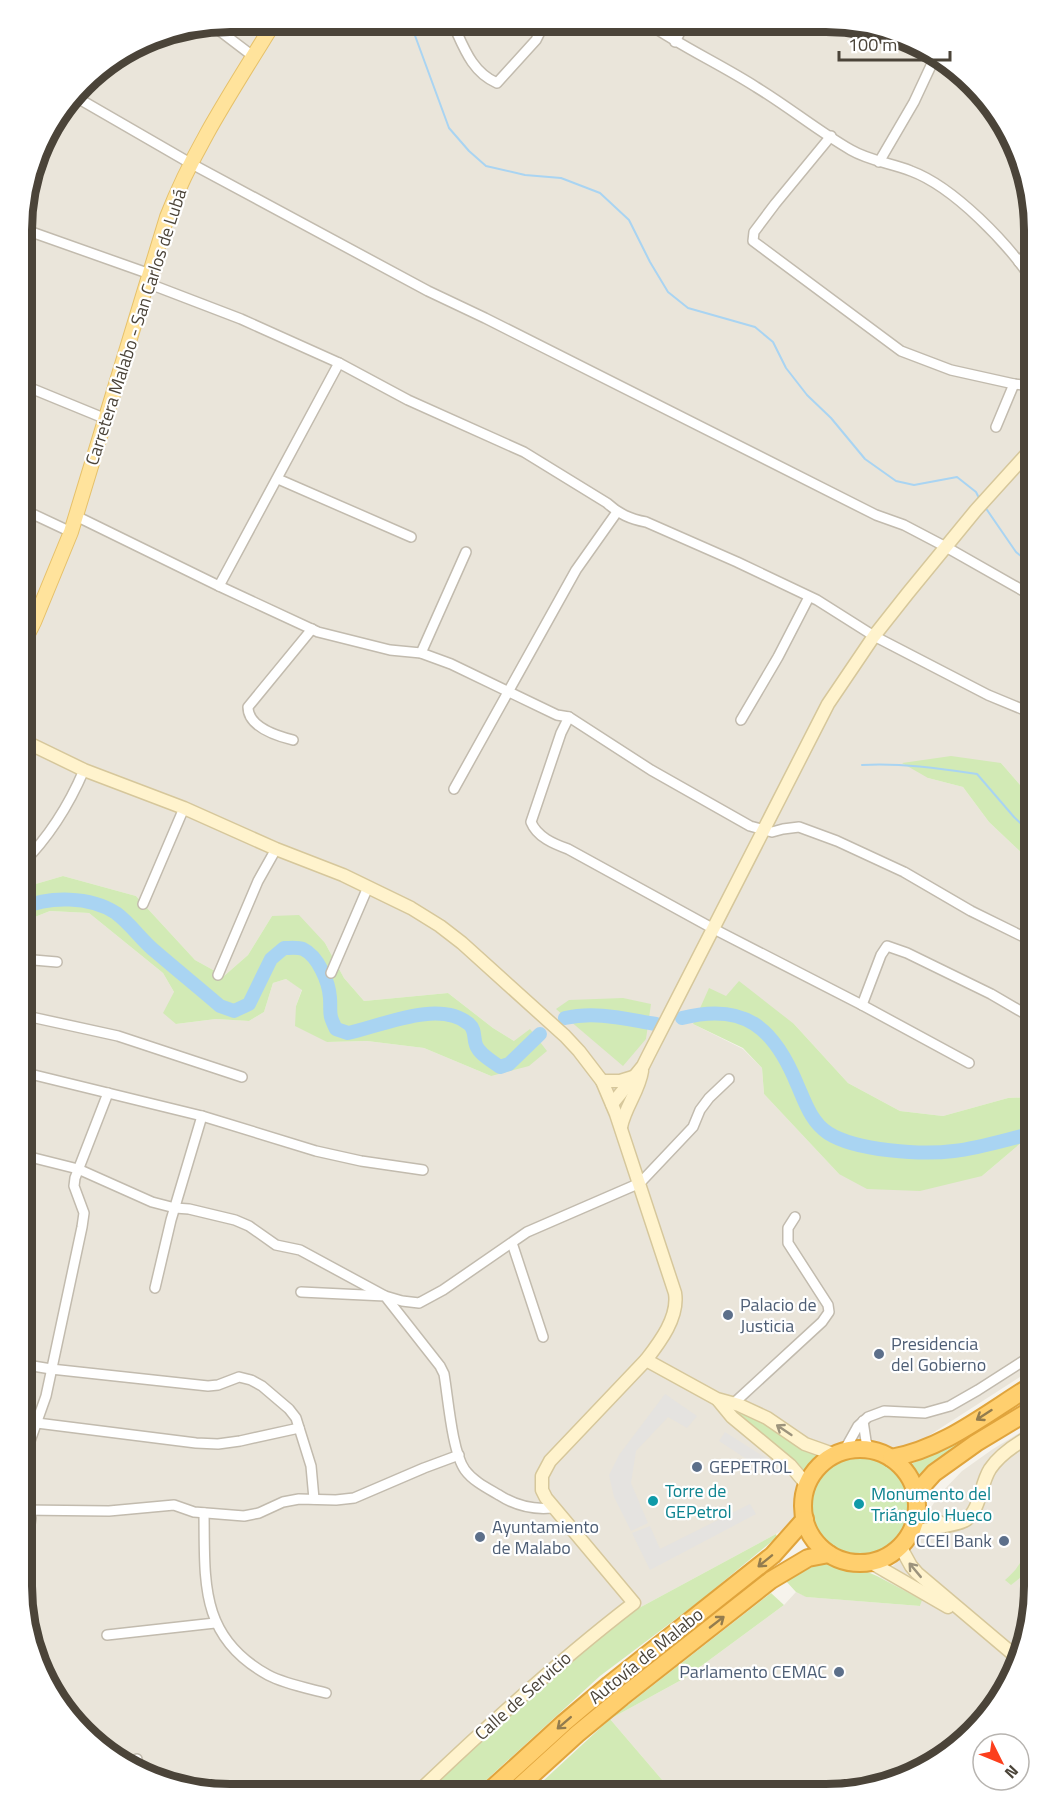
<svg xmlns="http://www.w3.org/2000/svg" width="1055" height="1816" font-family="'Titillium Web',sans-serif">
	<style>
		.residential { fill: #eae5da }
		.green { fill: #d2eab5 }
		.parking { fill: #e5e3e0 }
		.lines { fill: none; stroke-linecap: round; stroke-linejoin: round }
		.stream { stroke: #a9d4f2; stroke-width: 2 }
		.river { stroke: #a9d4f2; stroke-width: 14 }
		.street-casing { stroke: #c2bbae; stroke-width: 12 }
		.secondary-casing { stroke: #d6c79b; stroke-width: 15 }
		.primary-casing { stroke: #e6c16a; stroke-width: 16 }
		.highway-casing { stroke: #e0a43c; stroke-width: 20 }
		.street { stroke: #fff; stroke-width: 9 }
		.secondary { stroke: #fff3cd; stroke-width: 12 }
		.primary { stroke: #ffe39c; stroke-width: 14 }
		.highway { stroke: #ffcf6e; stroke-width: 16 }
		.oneway { stroke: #937c4e }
		.oneway2 { stroke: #9c937c }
		.service-dot { fill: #5c6f8a; stroke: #fff; stroke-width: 2 }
		.culture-dot { fill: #0f9aa8; stroke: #fff; stroke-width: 2 }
		.labels { text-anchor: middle; stroke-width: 4.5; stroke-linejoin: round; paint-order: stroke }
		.street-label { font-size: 18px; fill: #4b4439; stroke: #fff }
		.service-label { font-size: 18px; fill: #4e5e75; stroke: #fff; text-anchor: start }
		.culture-label { font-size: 18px; fill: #0d838f; stroke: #fff; text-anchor: start }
		.rim { fill: none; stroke: #4b4439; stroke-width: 8 }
	</style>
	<rect width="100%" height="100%" fill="#f6f3ec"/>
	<g class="residential">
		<polygon points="230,21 853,23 953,64 1018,150 1034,230 1034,801 1001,763 928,778 963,787 989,822 1025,856 1034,859 1034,1097 1008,1098 943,1116 900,1111 848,1083 794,1024 726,996 693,1024 743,1049 762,1068 764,1094 839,1174 982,1176 1022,1142 1034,1138 1034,1368 776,1534 639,1608 571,1658 424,1794 203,1793 102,1752 37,1666 21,1586 22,922 50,911 89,913 163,973 174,992 176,1024 216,1019 249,1021 264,1012 273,983 286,979 302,989 296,1006 327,1042 367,1041 424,1048 491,1076 514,1041 493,1028 448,993 364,1001 344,978 325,943 272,916 248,955 224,976 195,960 136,896 63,876 22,888 23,203 43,137 92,73 150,37"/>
		<polygon points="1034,1424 1034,1600 1023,1654 991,1713 905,1779 825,1795 675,1795 610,1719 685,1678 784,1605 796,1592 807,1597 920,1606 921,1601 880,1577 895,1564 939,1495 962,1471 993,1449"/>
	</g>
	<g class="green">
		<polygon points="951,756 1001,763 1034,801 1034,859 1025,856 989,822 963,787 928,778 902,763"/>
		<polygon points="63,876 136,896 195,960 224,976 248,955 272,916 299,915 325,943 344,978 364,1001 448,993 493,1028 514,1041 530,1029 547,1051 529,1066 491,1076 424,1048 367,1041 327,1042 295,1026 296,1006 302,990 286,979 273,983 264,1012 249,1021 216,1019 176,1024 163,1013 174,992 163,973 89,913 50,911 22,922 22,888"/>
		<polygon points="739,981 794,1024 848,1083 900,1111 943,1116 1008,1098 1034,1097 1034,1138 1022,1142 982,1176 920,1191 867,1189 839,1174 764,1094 762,1068 743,1048 693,1024 709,988 726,996"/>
		<polygon points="623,998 651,1004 646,1039 623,1066 556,1009 569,1000"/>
		<polygon points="728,1407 744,1412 783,1435 824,1455 816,1459 803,1478"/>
		<polygon points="957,1442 960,1445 917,1477 909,1465"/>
		<circle cx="860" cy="1506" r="49"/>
		<path d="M1023,1516l11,2v49l-23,18 -6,-5c23,-20 25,-36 18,-64z"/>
		<polygon points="776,1534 777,1537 701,1600 600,1676 471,1794 424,1794 571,1658 639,1608"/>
		<polygon points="817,1564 829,1564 842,1570 863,1570 877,1576 922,1600 920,1606 806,1597 796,1592 786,1581"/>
		<polygon points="771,1593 784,1605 685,1678 610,1719 675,1795 529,1794 610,1719"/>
	</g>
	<g class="parking">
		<polygon points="665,1394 697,1416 687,1428 668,1417 636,1451 631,1483 648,1523 631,1531 614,1497 609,1475 619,1455"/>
		<polygon points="725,1432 766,1458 760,1468 719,1441"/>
		<polygon points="750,1504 756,1514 650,1570 632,1533 650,1526 660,1549"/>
	</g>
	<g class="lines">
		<g class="stream">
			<polyline points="410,22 449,128 469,151 486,166 525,175 561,178 600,193 629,220 650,262 668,292 688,308 755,327 773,342 786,368 807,395 831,418 865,459 896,481 914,485 957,477 976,492 980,500"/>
			<polyline points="985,507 1016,552 1034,567"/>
			<path d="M862,765c39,-2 76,3 115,9l37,43 20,19"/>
		</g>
		<g class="river">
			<path d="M22,908c27,-12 68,-12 94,5 15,11 26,28 40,39 21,18 43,36 64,54l14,5 15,-7 22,-45 13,-11c6,0 14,-1 19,1 15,7 26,33 27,49 1,16 -2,15 6,31l12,4c33,-7 91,-34 121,-9 7,6 4,13 7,21 3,9 16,16 24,22l9,-3 31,-30"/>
			<path d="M565,1018c31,-7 60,1 91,6"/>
			<path d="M682,1018c63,-16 92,10 115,66 8,18 14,38 31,49 28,18 94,22 126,18 26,-3 54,-12 80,-18"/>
		</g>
		<g class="street-casing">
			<g id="street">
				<path d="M452,22c11,23 19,50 45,61l39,-43 9,-18"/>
				<path d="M646,22c36,25 74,42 110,65 33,20 62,44 95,63 19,11 40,13 60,21 43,16 98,73 123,112"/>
				<polyline points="212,25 254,57"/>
				<polyline points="675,42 685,22"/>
				<polyline points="74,96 190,163 428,291 485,318 876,515 904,525 946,547 1034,597"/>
				<polyline points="831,136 775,204 754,232 753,241 901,351 951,370 1014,384 1034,386"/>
				<polyline points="879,162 914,102 935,57"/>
				<polyline points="23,229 150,274"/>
				<polyline points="1019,262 1027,253 1034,238"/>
				<path d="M147,283l94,36 98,44 69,37 116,52 83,51c12,11 23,16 39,19l91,40 80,38 57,36 114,59 46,19"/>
				<polyline points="23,385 106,419"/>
				<polyline points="996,427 1014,384"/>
				<polyline points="278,479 411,537"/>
				<polyline points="22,509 71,532"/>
				<polyline points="76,516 219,586 318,632 390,650 421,653 451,664 557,715 569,717 651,770 750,826 772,832 783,829 799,827 837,841 904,872 971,911 1034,942"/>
				<polyline points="219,586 339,363"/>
				<polyline points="421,653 466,552"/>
				<path d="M569,717l-8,16 -30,89c6,15 23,22 37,27l144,79 150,77 19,-50 6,-9 20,7 84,41 43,25"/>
				<polyline points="741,720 778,657 809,597"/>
				<path d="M293,740c-16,-4 -45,-13 -45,-33l64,-78"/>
				<polyline points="454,789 576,570 617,512"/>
				<path d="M22,864c27,-27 47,-59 62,-94"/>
				<polyline points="143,904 184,808"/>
				<polyline points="22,959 57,962"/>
				<polyline points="331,973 368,887"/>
				<polyline points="218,975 258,881 276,849"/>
				<polyline points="862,1005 969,1063"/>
				<polyline points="22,1015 118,1036 242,1077"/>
				<polyline points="22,1072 202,1116 316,1151 361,1161 423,1170"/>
				<polyline points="22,1155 78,1169 152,1202 175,1208 189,1209 235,1220 249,1226 276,1245 300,1250 385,1296 402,1301 419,1303 443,1290 527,1232 640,1183 693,1127 700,1110 709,1098 729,1079"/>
				<polyline points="512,1243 543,1337"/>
				<polyline points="155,1288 171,1220 202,1116"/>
				<path d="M301,1292l84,4 55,70 4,8c4,23 8,78 21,96 8,11 22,18 34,25 17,11 33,15 53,13"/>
				<polyline points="21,1364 51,1369 208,1386 218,1385 239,1377 251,1380 262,1386 289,1409 296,1418 311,1466 314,1499"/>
				<polyline points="734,1403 822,1322 829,1312 828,1305 788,1243 788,1228 795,1217"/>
				<polyline points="863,1421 866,1441 870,1450"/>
				<polyline points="37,1423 196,1443 218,1444 240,1441 299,1428"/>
				<polyline points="844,1451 858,1426 868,1417 884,1411 925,1413 950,1406 978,1390 1034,1354"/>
				<polyline points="21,1510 109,1511 174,1505 194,1512 244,1516 259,1513 283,1502 299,1499 336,1500 354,1498 424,1468 459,1455"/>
				<path d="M204,1513c1,69 -5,124 64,162 17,9 39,13 58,18"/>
				<polyline points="21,1579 31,1518 26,1495 30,1441 46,1396 82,1227 84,1213 74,1186 75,1178 108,1093"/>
				<polyline points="107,1635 215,1623"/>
				<polyline points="92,1737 99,1747"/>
				<polyline points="130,1763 137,1759"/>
			</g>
		</g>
		<g class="secondary-casing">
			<g id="secondary">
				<path d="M22,740l62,30 100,38 92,41 67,26 68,33 29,18 22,17 103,93 14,15 23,30 14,33 59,179c4,24 -15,49 -29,67"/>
				<polyline points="602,1081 620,1081 633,1077"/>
				<polyline points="612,1104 643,1066 648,1056 828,704 874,636 908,593 976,510 1034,446"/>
				<path d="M621,1127c4,-20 18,-36 21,-56"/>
				<polyline points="718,1400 732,1417 790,1465 807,1485"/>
				<polyline points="916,1516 929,1517 945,1525"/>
				<path d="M911,1532c10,-2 49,-7 55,-12 15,-12 14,-35 24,-51 10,-15 27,-26 44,-35"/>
				<polyline points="900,1546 911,1566 917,1573 1020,1660"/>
				<polyline points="870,1562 948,1607"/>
				<path d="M416,1794c70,-67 141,-132 218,-191l-88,-105 -4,-8v-14l8,-15 96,-101 71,39 22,6 28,13 38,26 31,11"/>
			</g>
		</g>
		<g class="primary-casing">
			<path id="primary" d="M22,646l12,-24 37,-90 96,-315c27,-70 69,-132 108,-196"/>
		</g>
		<g class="highway-casing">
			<g id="highway">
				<circle cx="860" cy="1506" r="57"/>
				<path d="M891,1458c53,-9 97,-46 143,-74"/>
				<polyline points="917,1499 925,1483 934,1473 976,1443 1034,1408"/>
				<polyline points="486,1794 564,1723 609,1685 773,1555 805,1519"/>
				<polyline points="511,1794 577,1734 622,1697 771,1580 808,1558 829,1554"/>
			</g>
		</g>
		<use href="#street" class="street"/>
		<use href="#secondary" class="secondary"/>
		<use href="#primary" class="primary"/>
		<use href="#highway" class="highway"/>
	</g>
	<defs><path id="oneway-shaft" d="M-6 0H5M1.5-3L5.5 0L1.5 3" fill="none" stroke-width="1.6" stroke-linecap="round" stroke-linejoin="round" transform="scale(1.5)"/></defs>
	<g class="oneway">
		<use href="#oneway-shaft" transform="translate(984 1415) rotate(147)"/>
		<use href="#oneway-shaft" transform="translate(765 1561) rotate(141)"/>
		<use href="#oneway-shaft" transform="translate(717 1622) rotate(-38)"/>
		<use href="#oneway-shaft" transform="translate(564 1723) rotate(139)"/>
	</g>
	<g class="oneway2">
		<use href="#oneway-shaft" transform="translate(784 1430) rotate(-146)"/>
		<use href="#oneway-shaft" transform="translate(915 1570) rotate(-130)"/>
	</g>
	<g class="service-dot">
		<circle cx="728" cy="1315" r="6"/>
		<circle cx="879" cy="1354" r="6"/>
		<circle cx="697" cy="1467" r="6"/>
		<circle cx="480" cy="1537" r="6"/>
		<circle cx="1004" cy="1541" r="6"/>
		<circle cx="839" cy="1672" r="6"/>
	</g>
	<g class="culture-dot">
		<circle cx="653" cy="1501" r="6"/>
		<circle cx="859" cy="1504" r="6"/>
	</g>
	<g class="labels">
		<g class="street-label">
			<text transform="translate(136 327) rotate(-72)" y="6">Carretera Malabo - San Carlos de Lubá</text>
			<text transform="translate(646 1656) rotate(-39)" y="6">Autovía de Malabo</text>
			<text transform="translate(523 1696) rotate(-42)" y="6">Calle de Servicio</text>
		</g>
		<g class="service-label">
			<text x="740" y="1311">Palacio de<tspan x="740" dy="21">Justicia</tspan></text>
			<text x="891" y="1350">Presidencia<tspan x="891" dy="21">del Gobierno</tspan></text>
			<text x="709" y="1473">GEPETROL</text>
			<text x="492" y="1533">Ayuntamiento<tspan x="492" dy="21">de Malabo</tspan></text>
			<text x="992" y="1547" text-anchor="end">CCEI Bank</text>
			<text x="827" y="1678" text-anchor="end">Parlamento CEMAC</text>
		</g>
		<g class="culture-label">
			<text x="665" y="1497">Torre de<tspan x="665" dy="21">GEPetrol</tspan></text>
			<text x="871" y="1500">Monumento del<tspan x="871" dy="21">Triángulo Hueco</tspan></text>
		</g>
	</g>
	<path d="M0 0H1055V1816H0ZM230 32H826A198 198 0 0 1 1024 230V1586A198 198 0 0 1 826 1784H230A198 198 0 0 1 32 1586V230A198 198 0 0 1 230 32Z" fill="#fff" fill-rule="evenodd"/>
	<path class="rim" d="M230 32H826A198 198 0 0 1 1024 230V1586A198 198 0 0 1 826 1784H230A198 198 0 0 1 32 1586V230A198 198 0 0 1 230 32Z"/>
	<g transform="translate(1001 1762) rotate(133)"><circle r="28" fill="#ffffff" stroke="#b7b4b0" stroke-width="1.5"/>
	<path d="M0-4.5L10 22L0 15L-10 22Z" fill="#fc3f1d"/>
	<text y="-9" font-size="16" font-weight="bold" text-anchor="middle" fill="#4b4439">N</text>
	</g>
	<path d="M839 51v9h111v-9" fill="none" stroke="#4b4439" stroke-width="3"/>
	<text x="848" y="51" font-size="18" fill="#4b4439" stroke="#ffffff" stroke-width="4.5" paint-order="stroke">100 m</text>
</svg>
